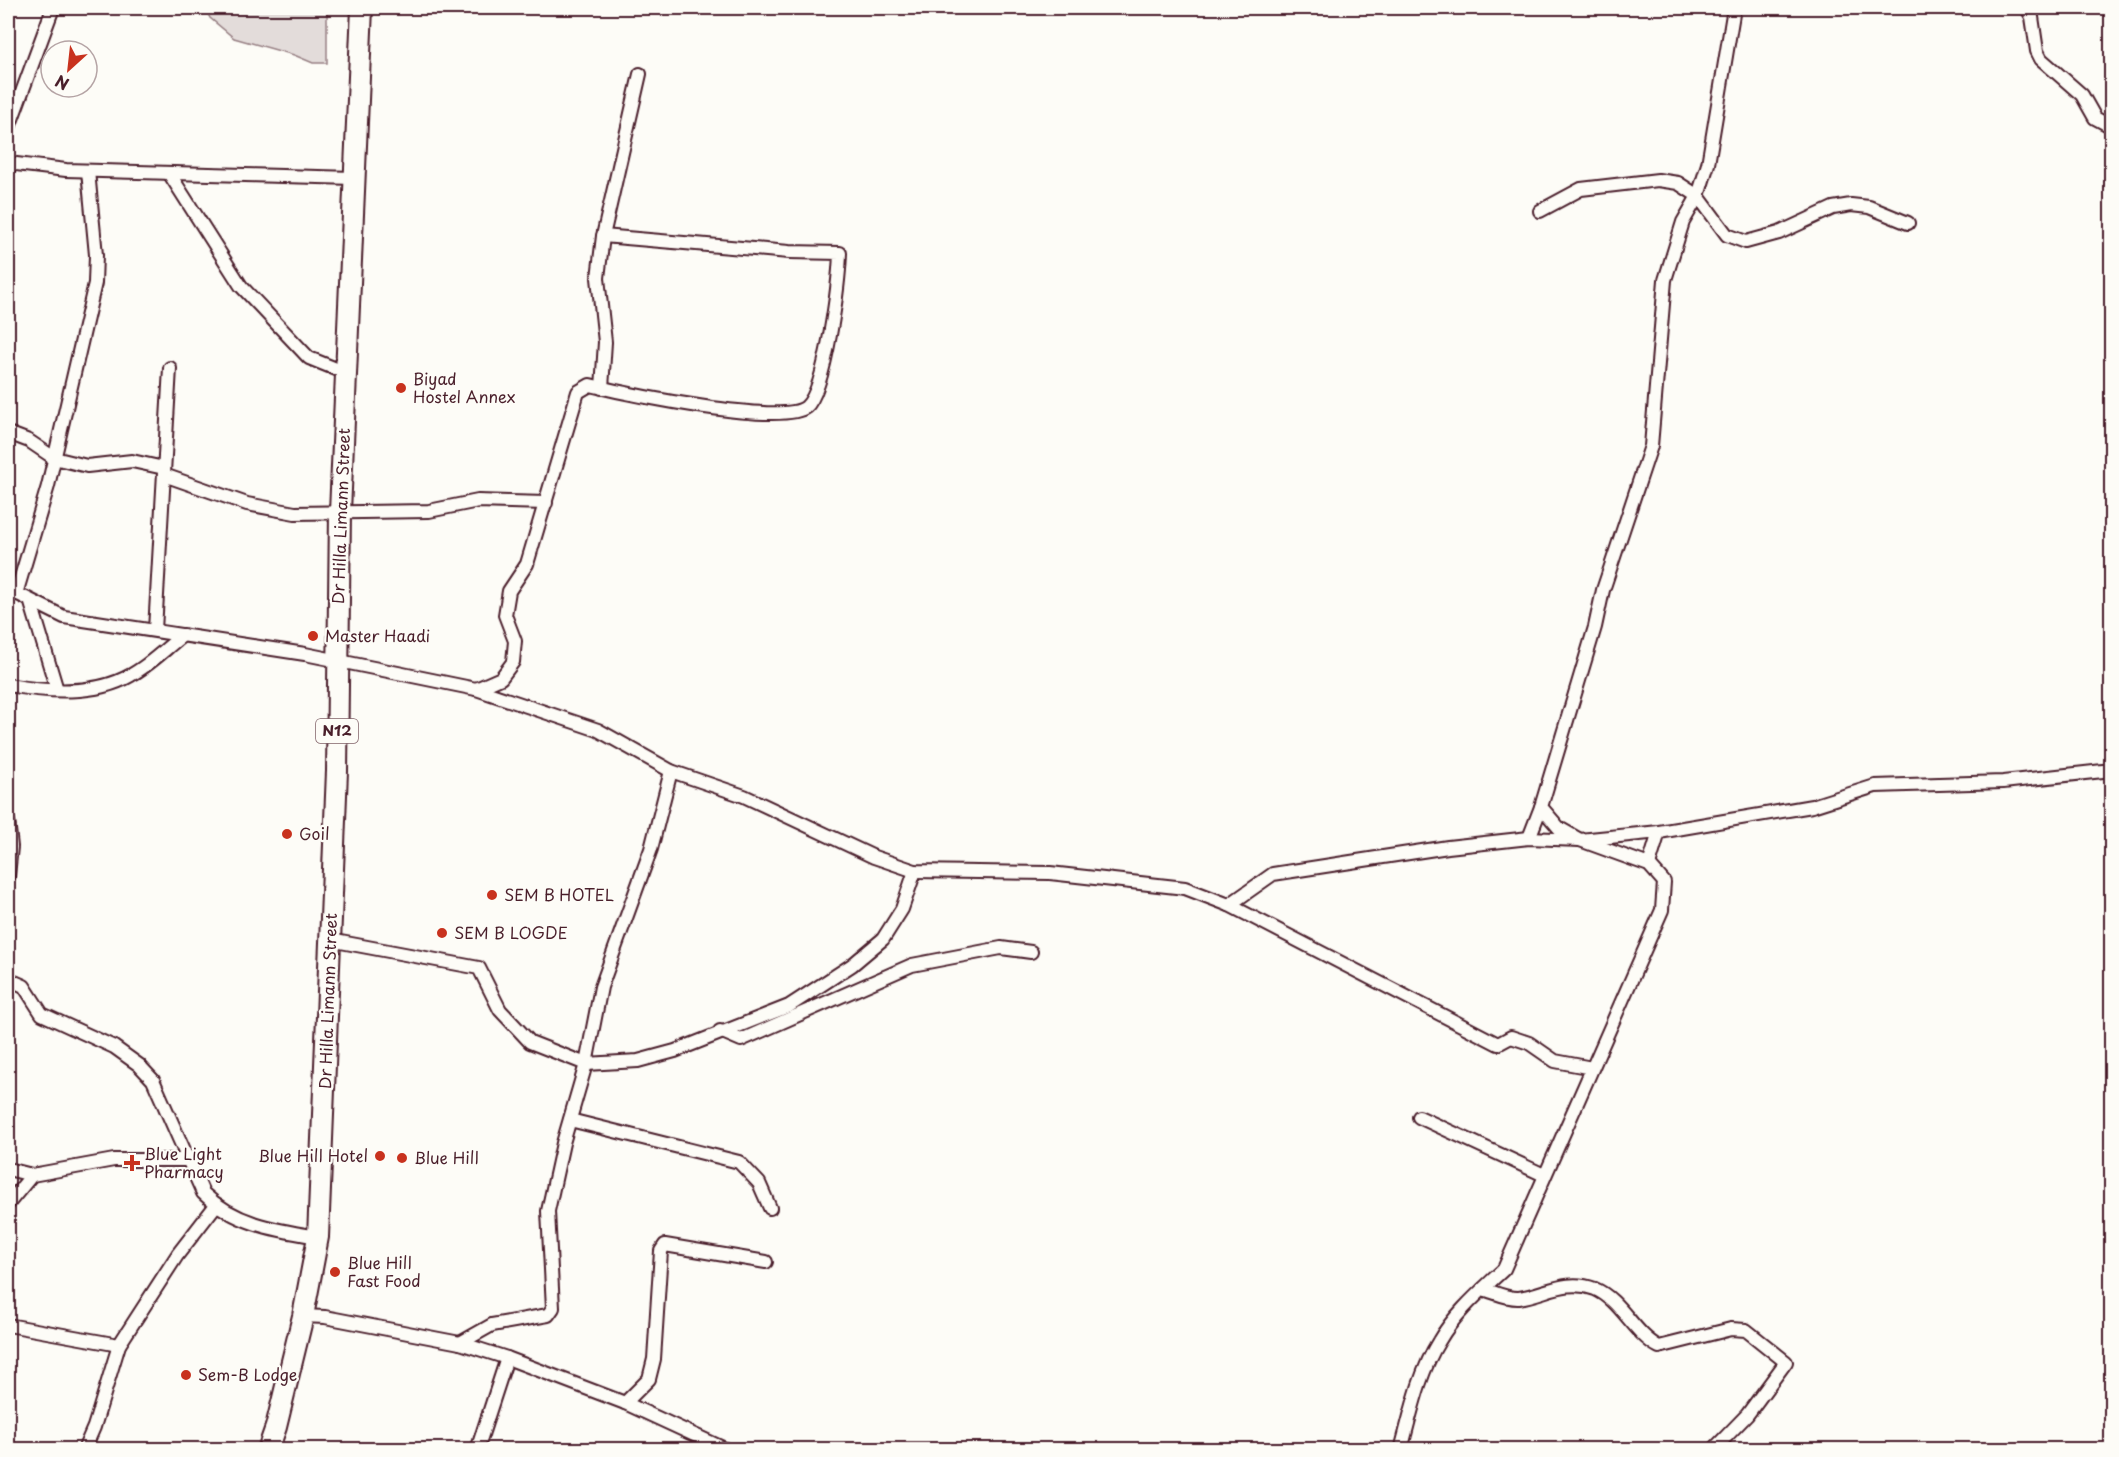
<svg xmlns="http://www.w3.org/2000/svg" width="2119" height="1457" font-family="'Playpen Sans',sans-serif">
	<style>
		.green { fill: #e3dcda; stroke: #967e82; stroke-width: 1.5 }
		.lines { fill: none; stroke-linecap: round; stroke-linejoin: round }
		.minor-casing { stroke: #4a1f2b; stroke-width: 16 }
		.trunk-casing { stroke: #4a1f2b; stroke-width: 24 }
		.minor { stroke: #fdfcf7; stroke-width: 12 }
		.trunk { stroke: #fdfcf7; stroke-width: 20 }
		.poi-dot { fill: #c8321e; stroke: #fdfcf7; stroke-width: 2 }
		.labels { text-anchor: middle; stroke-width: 4.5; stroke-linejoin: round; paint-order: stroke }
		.shield { fill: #fdfcf7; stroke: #806168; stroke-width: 1.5 }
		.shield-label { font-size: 15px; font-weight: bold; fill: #4a1f2b }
		.poi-label { font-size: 16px; fill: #4a1f2b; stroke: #fdfcf7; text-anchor: start }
		.street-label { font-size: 16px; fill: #4a1f2b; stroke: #fdfcf7 }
	</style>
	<rect width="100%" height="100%" fill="#fdfcf7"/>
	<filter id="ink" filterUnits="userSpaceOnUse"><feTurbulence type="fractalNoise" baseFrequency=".0167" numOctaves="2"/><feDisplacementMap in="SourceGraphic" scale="12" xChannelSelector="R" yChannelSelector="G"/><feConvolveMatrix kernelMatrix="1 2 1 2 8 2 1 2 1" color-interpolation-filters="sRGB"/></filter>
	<g filter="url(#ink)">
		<polygon class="green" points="205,8 327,8 327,63 313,63 294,55 234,38 210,18"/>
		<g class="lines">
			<g class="minor-casing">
				<g id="minor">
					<polyline points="2027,8 2032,17 2037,51 2041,59 2082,95 2095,118 2112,127"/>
					<polyline points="8,130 53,8"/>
					<polyline points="8,163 66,170 354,178"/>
					<polyline points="169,173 241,286 309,358 346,373"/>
					<polyline points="1540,211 1581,189 1658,180 1678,183 1698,196 1727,235 1746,242 1779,233 1833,208 1851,205 1869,207 1908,223"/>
					<polyline points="602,388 605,342 598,278 603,236 640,74"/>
					<polyline points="8,433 29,441 54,458 87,466 132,461 164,468"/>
					<polyline points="164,475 247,504 295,513 429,511 478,501 546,503"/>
					<polyline points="8,589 64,617 305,654 476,689 598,730 671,771 744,796 874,857 915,871 1050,873 1185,888 1229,905 1273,874 1448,847 1529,838 1580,840 1659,832 1812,806 1875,786 2003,782 2112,770"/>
					<polyline points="16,594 48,486 95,283 96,255 88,171"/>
					<polyline points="31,603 57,690"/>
					<polyline points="155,630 170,368"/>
					<path d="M8,685c39,7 87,11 123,-10 19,-10 35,-27 52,-40"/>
					<path d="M476,689l25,-11 12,-16 2,-21 -10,-26 4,-24 18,-27 51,-172 12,-7c33,8 193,42 216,22 20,-17 33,-126 34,-154l-51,-1 -186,-16"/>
					<polyline points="8,820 11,847 8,876"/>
					<polyline points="1529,838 1541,807"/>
					<polyline points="1649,865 1659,832"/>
					<polyline points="1229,905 1498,1044 1511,1037 1529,1043 1555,1061 1592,1068"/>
					<polyline points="330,940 479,968 500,1010 530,1042 586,1064 638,1061 675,1051 789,1006 852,965 883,939 902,909 915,871"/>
					<path d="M8,979l16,7 18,28 72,33 25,18 14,15 50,113c32,31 72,37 115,44"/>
					<polyline points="720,1031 741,1040 912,965 1001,948 1031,952"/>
					<polyline points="1419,1117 1544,1175"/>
					<polyline points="570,1120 739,1162 759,1183 770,1208"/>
					<polyline points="8,1169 32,1175 114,1160 187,1160"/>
					<polyline points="8,1204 32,1175"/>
					<path d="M1483,1289c11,3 24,10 36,9 27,-4 47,-20 76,-9 26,11 39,45 64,58l72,-18 15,1 40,32 -39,53 -34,35"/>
					<polyline points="303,1316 325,1317 460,1343 507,1358 625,1403 727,1450"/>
					<polyline points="8,1325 119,1345"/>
					<polyline points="460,1343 492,1325 548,1315 553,1308 548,1211 563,1143 586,1064 601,987 651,849 671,771"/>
					<polyline points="625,1403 649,1379 654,1359 661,1251 665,1245 766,1262"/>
					<polyline points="84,1450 94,1427 119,1345 178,1254 216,1205"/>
					<polyline points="477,1450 507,1358"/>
					<path d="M1401,1450c10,-37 18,-77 38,-109 16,-28 42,-50 65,-72l158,-359 2,-28 -15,-17 -69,-25 -21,-12 -18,-21 54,-180 8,-37 48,-144 14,-166 18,-58 15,-26 10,-32 26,-156"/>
				</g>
			</g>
			<g class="trunk-casing">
				<polyline id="trunk" points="268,1450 276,1427 303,1316 318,1237 337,771 340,512 362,8"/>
			</g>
			<use href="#minor" class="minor"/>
			<use href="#trunk" class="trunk"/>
		</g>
	</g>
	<g class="poi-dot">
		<circle cx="401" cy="388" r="6"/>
		<circle cx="313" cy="636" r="6"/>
		<circle cx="287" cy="834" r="6"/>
		<circle cx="492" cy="895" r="6"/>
		<circle cx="442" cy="933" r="6"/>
		<circle cx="380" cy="1156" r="6"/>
		<circle cx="402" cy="1158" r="6"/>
		<path d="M129 1154h6v6h6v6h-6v6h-6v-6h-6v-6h6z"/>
		<circle cx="335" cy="1272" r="6"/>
		<circle cx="186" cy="1375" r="6"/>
	</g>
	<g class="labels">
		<rect class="shield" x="316" y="719" width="42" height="24" rx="4.5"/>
		<g class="shield-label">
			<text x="337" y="736">N12</text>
		</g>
		<g class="poi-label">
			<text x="413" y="385">Biyad<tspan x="413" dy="18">Hostel Annex</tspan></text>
			<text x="325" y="642">Master Haadi</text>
			<text x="299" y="840">Goil</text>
			<text x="504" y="901">SEM B HOTEL</text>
			<text x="454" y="939">SEM B LOGDE</text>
			<text x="144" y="1160">Blue Light<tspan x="144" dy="18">Pharmacy</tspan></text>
			<text x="368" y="1162" text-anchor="end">Blue Hill Hotel</text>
			<text x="414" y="1164">Blue Hill</text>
			<text x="347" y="1269">Blue Hill<tspan x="347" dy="18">Fast Food</tspan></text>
			<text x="198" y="1381">Sem-B Lodge</text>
		</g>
		<g class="street-label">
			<text transform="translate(341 516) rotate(-88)" y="6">Dr Hilla Limann Street</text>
			<text transform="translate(328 1001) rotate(-88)" y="6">Dr Hilla Limann Street</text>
		</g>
	</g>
	<rect width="2119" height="1457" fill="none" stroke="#fdfcf7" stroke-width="30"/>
	<rect x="15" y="15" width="2089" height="1427" fill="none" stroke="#4a1f2b" stroke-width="2" filter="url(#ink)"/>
	<g transform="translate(69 69) rotate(207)"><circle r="28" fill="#fdfcf7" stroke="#b5a4a5" stroke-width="1.5"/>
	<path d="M0-4.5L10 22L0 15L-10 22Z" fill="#c8321e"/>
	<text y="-9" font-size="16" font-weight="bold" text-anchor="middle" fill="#4a1f2b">N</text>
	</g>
</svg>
